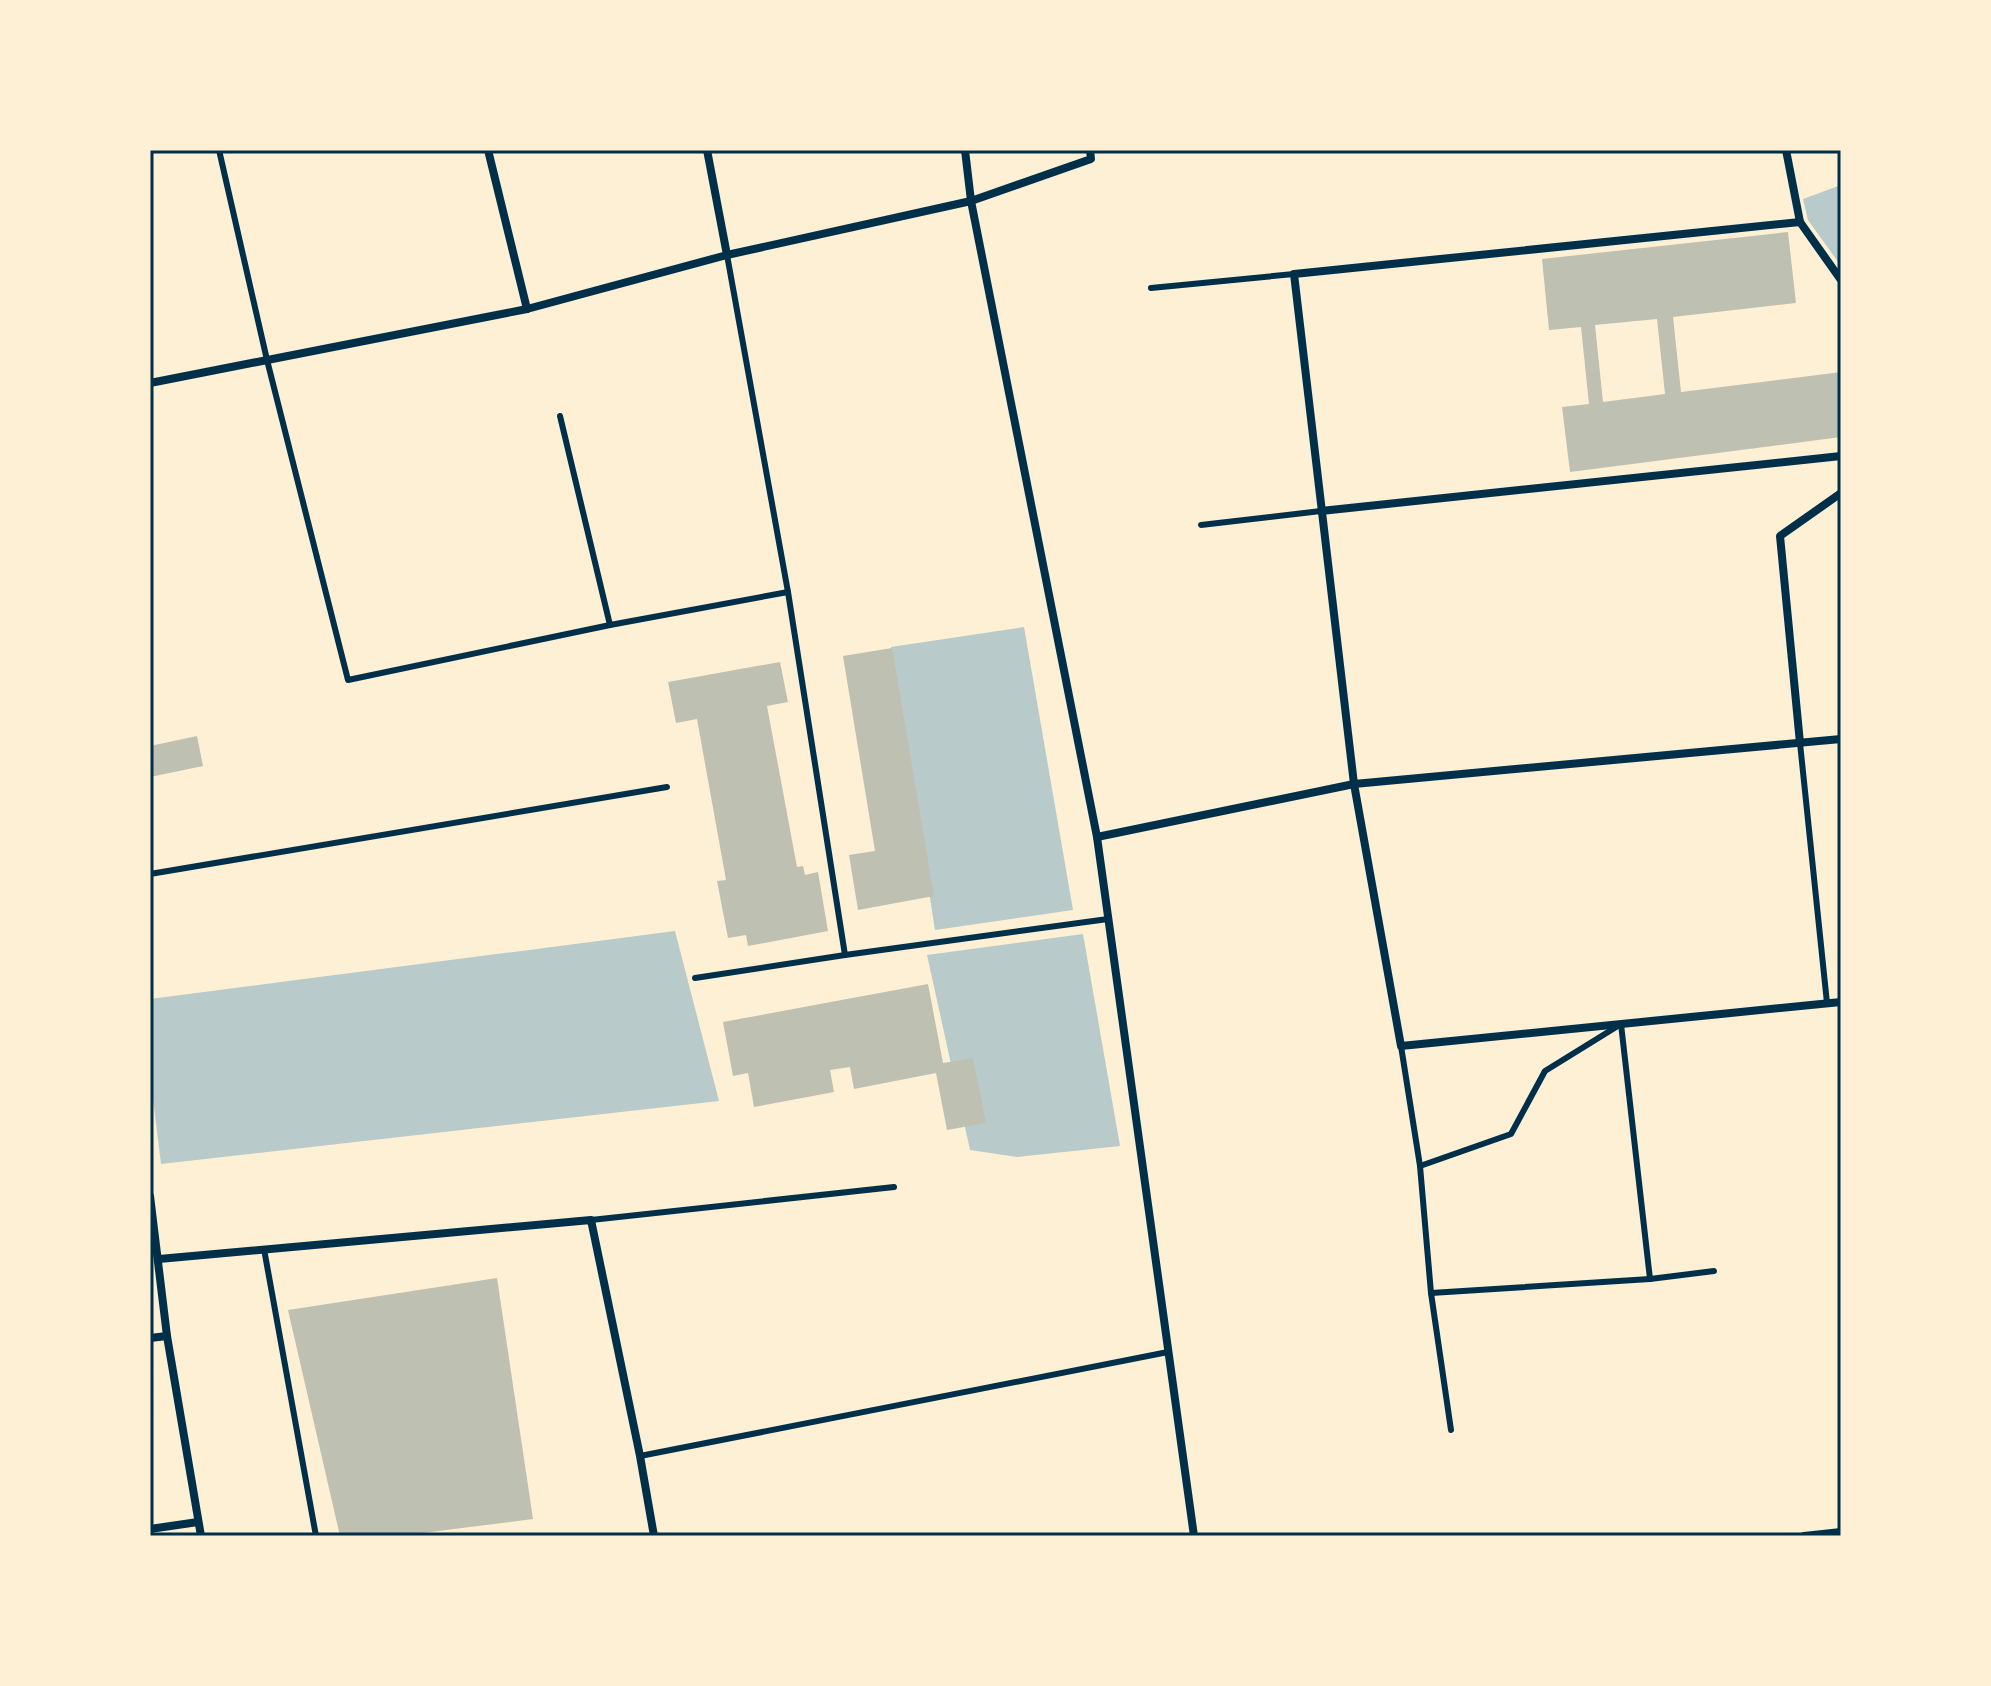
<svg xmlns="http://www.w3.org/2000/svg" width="1991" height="1686" font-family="'Noto Sans',sans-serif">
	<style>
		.green { fill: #b9caca }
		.building { fill: #bec0b2; fill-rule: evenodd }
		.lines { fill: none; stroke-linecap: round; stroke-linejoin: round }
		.service { stroke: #003049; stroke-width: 6 }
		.minor { stroke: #003049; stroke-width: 8 }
		.neatline { fill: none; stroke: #003049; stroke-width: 3 }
	</style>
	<rect width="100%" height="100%" fill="#fdf0d5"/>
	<g class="green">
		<polygon points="1841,185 1841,266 1808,220 1803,199"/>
		<polygon points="1024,627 1073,910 935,930 891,647"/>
		<polygon points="675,931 719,1101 161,1164 150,1074 150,999"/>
		<polygon points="1083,934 1120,1146 1017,1157 970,1150 927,955"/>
	</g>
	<g class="building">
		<path d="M1788,232l8,71 -123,14 8,75 160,-20v65l-271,35 -8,-65 27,-3 -8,-77 -32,3 -7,-71zM1657,319l8,75 -62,8 -8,-77z"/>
		<polygon points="892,648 934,896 858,910 849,855 875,851 843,656"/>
		<polygon points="780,662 788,702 767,706 797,867 803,866 805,875 818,872 828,931 748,946 746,935 728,938 717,881 726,880 697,719 676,723 668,682"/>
		<polygon points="197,736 203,766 150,777 150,746"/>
		<polygon points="928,984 943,1063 973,1058 986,1123 947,1130 936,1073 854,1089 850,1067 830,1070 834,1092 754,1107 748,1073 733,1076 723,1022"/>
		<polygon points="497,1278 533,1519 399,1536 340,1536 288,1310"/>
	</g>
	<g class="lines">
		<g class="service">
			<polyline points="219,150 267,360 348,680 610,625 788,592"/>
			<polyline points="727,255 788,592 845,955"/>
			<polyline points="1151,288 1294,274"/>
			<polyline points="560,416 610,625"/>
			<polyline points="1201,525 1321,511"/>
			<polyline points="1800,743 1827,1003"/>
			<polyline points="150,874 667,787"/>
			<polyline points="695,978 845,955 1108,919"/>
			<polyline points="1401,1046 1420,1166 1431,1293 1451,1430"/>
			<polyline points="1420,1166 1511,1134 1545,1071 1621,1024 1650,1279"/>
			<polyline points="591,1220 894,1187"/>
			<polyline points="264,1249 316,1536"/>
			<polyline points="1431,1293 1650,1279 1714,1271"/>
			<polyline points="640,1456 1168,1352"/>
		</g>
		<g class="minor">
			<polyline points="488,150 527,309"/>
			<polyline points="707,150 727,255"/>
			<polyline points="965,150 971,201 1097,837 1194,1536"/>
			<polyline points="1786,150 1800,222 1841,280"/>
			<polyline points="1800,222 1294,274 1354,784 1401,1046 1841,1002"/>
			<polyline points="150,383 527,309 727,255 971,201 1091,159 1090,150"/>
			<polyline points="1321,511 1841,456"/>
			<polyline points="1800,743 1780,536 1841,493"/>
			<polyline points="1097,837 1354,784 1841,739"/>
			<polyline points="150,1196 167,1336 201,1536"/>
			<polyline points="159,1259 591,1220 640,1456 654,1536"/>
			<polyline points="150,1338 167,1336"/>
			<polyline points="150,1529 198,1522"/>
			<polyline points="1804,1536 1841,1532"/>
		</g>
	</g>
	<rect width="1991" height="1686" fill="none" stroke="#fdf0d5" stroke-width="304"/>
	<rect x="152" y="152" width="1687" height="1382" class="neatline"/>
</svg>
